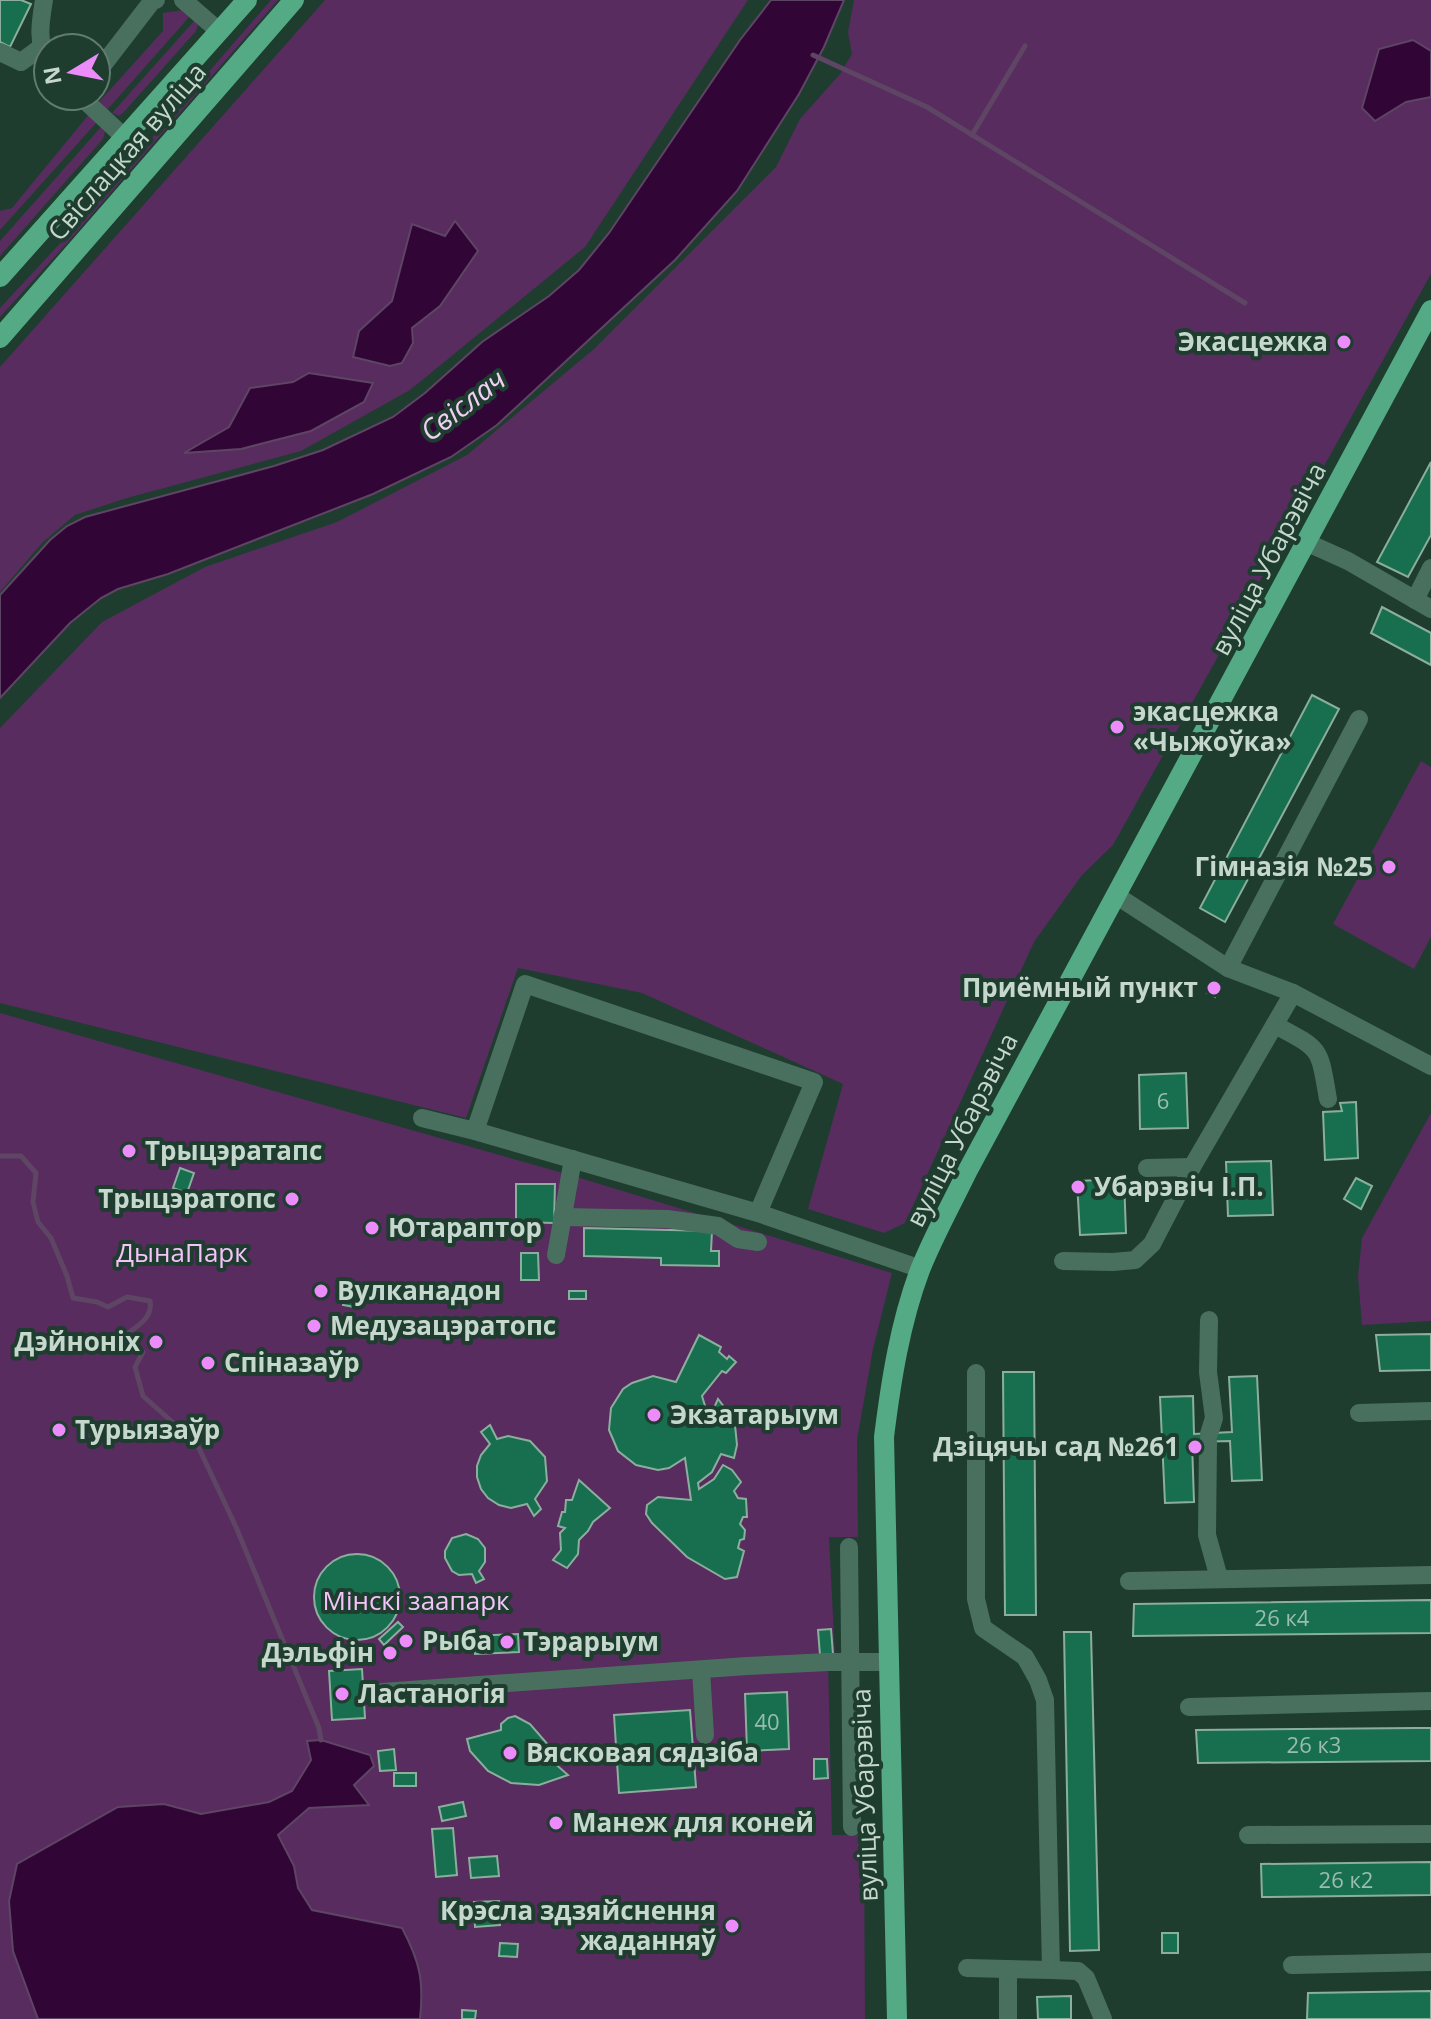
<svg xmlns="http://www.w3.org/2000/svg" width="1431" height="2019" font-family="'Open Sans',sans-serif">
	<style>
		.green { fill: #582c5e }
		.water { fill: #310637; stroke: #5e4564; stroke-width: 2 }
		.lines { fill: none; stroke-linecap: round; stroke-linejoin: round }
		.stream { stroke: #5e4564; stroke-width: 5 }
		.building { fill: #176f4f; stroke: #8cae9d; stroke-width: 2 }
		.minor { stroke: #49705e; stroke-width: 18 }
		.major { stroke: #53aa84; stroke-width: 20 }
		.poi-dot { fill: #ec8cfa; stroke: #1e3d2f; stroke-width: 3 }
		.labels { text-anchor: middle; stroke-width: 8; stroke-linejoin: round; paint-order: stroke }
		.number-label { font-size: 22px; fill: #9abdae }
		.street-label { font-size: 26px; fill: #c6d7ce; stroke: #1e3d2f }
		.poi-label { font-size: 26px; font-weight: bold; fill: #c6d7ce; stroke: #1e3d2f; text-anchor: start }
		.park-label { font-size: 26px; fill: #f3c3f9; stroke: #1e3d2f }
		.water-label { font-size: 28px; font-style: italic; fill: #f1d0f5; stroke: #1e3d2f }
	</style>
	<rect width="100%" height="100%" fill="#1e3d2f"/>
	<g class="green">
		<polygon points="271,0 278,0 69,241 0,317 0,308 66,237"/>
		<polygon points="325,0 748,0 585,247 410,390 301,451 127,498 75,515 42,543 0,592 0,367"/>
		<polygon points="854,0 1431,0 1431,274 1113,845 1082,875 1034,942 905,1223 884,1233 808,1209 843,1084 642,993 518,968 466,1118 0,1003 0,728 102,622 205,567 337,522 467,455 594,349 776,167 800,119 840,74 852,54 848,32"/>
		<polygon points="183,10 190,16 107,110 98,103 163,31 163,13"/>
		<polygon points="195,20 199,23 196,31 123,113 119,116 112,113"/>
		<polygon points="90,113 97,122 0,230 0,211 12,208"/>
		<polygon points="101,127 105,132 103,139 0,256 0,241"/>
		<polygon points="1421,761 1431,767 1431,937 1414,969 1333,924"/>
		<polygon points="0,1013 570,1175 892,1273 873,1349 857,1440 858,1537 829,1537 835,1656 828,1657 832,1835 864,1835 865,2019 0,2019"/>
		<polygon points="1431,1113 1431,1321 1362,1325 1358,1276 1362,1238"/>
	</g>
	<g class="water">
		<polygon points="771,0 844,0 824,47 799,94 737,191 675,260 497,425 451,457 373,494 168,574 118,589 101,598 70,623 0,698 0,595 50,540 67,526 85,517 274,466 323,450 393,417 425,393 482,342 549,296 579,270 609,233 740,40"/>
		<polygon points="1413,40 1431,51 1431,97 1406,102 1375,121 1362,108 1379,49"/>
		<polygon points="455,221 478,251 440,306 412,328 413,343 402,363 390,366 353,357 359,331 392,301 412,224 445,236"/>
		<polygon points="309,373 373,383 364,402 311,431 241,449 184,453 229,427 250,388 293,382"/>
		<path d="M321,1740l49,15 4,11 -20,19 15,20 -60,3 -31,27 16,31 4,22 14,22 90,18c18,34 22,53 18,91h-382l-25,-68 -4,-50 8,-37 101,-57 46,-3 37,10 68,-12 23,-11 19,-31 -4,-19z"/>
	</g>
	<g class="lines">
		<g class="stream">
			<polyline points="813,55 927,107 1245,303"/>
			<polyline points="972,135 1025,46"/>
			<path d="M0,1156h21l15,17 -3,29 5,20 13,16 16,38 6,22 24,4 11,5 19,-10 23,4c3,17 -12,24 -24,34l17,17 -8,15 8,29 54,48 39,83 83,201 2,12"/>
		</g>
	</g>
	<g class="building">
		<polygon points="0,0 21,0 31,4 10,47 0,42"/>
		<polygon points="1431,462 1431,535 1408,577 1377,562"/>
		<polygon points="1382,607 1431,633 1431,665 1371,633"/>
		<polygon points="1312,695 1339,709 1225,922 1200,908"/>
		<polygon points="1213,980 1221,984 1215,997 1207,993"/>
		<polygon points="1186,1073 1188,1128 1140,1129 1139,1075"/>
		<polygon points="1356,1102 1358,1158 1325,1160 1323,1112 1342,1111 1340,1103"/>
		<polygon points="1271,1161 1273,1215 1228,1216 1226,1162"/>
		<polygon points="180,1168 194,1173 187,1193 173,1188"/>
		<polygon points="1356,1178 1372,1186 1361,1209 1344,1199"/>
		<polygon points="1124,1179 1126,1233 1080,1235 1077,1181"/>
		<polygon points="516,1184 555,1184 554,1223 516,1222"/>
		<polygon points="584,1228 712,1231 711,1251 719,1251 719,1266 661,1265 661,1258 584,1256"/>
		<polygon points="521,1253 538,1253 539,1280 521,1280"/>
		<polygon points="347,1283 364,1286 360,1308 343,1305"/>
		<rect x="569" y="1291" width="17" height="8"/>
		<polygon points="1431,1334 1431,1370 1380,1371 1376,1335"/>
		<polygon points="699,1335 721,1347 719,1352 727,1359 729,1356 736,1362 726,1373 722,1371 702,1396 706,1409 714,1408 718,1399 728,1412 735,1425 737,1445 734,1458 721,1454 712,1472 698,1483 699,1489 714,1479 723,1465 732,1470 741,1482 734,1491 738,1498 746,1499 747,1517 743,1517 740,1524 745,1530 744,1539 740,1540 738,1548 744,1551 737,1577 725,1579 687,1557 652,1523 646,1514 647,1505 658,1497 691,1500 685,1458 669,1468 658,1470 636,1465 618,1451 609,1430 611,1408 623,1389 632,1383 653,1376 676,1382"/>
		<polygon points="1003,1372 1034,1372 1036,1615 1005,1615"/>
		<polygon points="1257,1376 1262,1480 1232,1481 1230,1441 1192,1442 1194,1502 1165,1503 1160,1397 1193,1396 1194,1434 1232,1432 1229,1377"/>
		<polygon points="490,1425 497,1439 508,1436 530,1441 545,1457 547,1481 535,1499 541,1509 534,1516 527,1504 511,1508 499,1505 488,1498 481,1489 477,1477 477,1466 481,1455 490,1444 481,1432"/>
		<polygon points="579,1480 610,1508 593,1522 588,1531 579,1540 578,1554 567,1568 553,1560 561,1550 560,1533 565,1528 558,1526 562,1512 565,1512 566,1500 572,1500"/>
		<polygon points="466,1534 478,1539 485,1548 485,1562 479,1571 484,1579 476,1583 472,1574 459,1575 452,1571 445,1558 445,1551 452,1538"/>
		<circle cx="357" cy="1597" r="43"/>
		<polygon points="1431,1600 1431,1633 1133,1636 1134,1604"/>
		<polygon points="398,1622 403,1627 384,1645 379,1639"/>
		<polygon points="831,1629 833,1654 820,1655 818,1630"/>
		<polygon points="1064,1632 1091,1632 1099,1950 1070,1951"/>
		<polygon points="518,1634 519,1652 475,1654 474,1636"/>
		<polygon points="362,1669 365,1718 332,1720 329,1671"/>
		<polygon points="787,1692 789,1749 747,1751 745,1694"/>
		<polygon points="690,1710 696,1787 619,1793 614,1715"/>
		<polygon points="515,1716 530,1724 557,1755 552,1761 568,1775 539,1785 511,1783 488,1771 470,1751 467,1739 501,1730 501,1724 508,1718"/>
		<polygon points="1416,1728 1431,1728 1431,1761 1198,1763 1196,1730"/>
		<polygon points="394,1749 396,1770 380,1771 378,1751"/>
		<polygon points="814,1759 827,1759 828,1778 814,1779"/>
		<rect x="394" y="1773" width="22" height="13"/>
		<polygon points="463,1802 466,1816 442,1821 439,1807"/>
		<polygon points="453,1828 457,1875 436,1877 432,1829"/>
		<polygon points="497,1856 499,1876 471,1878 469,1858"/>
		<polygon points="1431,1862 1431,1895 1262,1897 1261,1864"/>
		<polygon points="499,1901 500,1925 475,1927 474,1902"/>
		<rect x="1162" y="1933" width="16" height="20"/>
		<polygon points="500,1943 518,1944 517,1957 499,1956"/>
		<polygon points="1431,1991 1431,2019 1307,2019 1308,1993"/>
		<polygon points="1071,1996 1071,2019 1038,2019 1037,1997"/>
		<polygon points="462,2010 476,2011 475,2019 462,2019"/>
	</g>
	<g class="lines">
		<g class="minor">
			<path d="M44,0c-4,24 -7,41 4,64"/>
			<polyline points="183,0 219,31"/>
			<polyline points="0,52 21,62 40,48"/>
			<polyline points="96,74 153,0 156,0"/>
			<polyline points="80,96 123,136"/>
			<polyline points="1308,543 1348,561 1431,609"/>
			<polyline points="1415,600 1431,568"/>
			<polyline points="1117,896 1228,968 1293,993 1431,1066"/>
			<polyline points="1228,968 1359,719"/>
			<path d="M1275,1025c47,25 44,22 53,74"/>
			<polyline points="422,1118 475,1131"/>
			<polyline points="1147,1168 1192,1167"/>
			<polyline points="758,1213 814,1082 525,984 475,1131 758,1213 921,1269"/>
			<polyline points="562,1217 667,1219 718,1226 738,1239 758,1242"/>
			<polyline points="556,1255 573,1159"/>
			<polyline points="1063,1261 1113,1262 1135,1260 1152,1244 1192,1167 1293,993"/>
			<polyline points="1209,1320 1208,1372 1214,1418 1209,1434"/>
			<polyline points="1359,1413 1431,1411"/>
			<polyline points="1208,1442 1207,1535 1219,1578"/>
			<polyline points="849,1547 852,1827"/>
			<polyline points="1129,1581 1431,1575"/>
			<polyline points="701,1670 705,1735"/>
			<polyline points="382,1692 747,1666 828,1662 887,1662"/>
			<polyline points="1189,1707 1431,1701"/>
			<polyline points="1248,1835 1431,1834"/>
			<polyline points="1292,1965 1431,1962"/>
			<polyline points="967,1968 1051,1970 1045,1700 1038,1680 1025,1657 983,1628 976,1599 976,1373"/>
			<polyline points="1008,1969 1008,2019"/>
			<polyline points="1051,1970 1078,1971 1086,1978 1103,2019"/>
		</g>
		<g class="major">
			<polyline points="0,277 247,0"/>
			<polyline points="0,338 294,0"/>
			<path d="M897,2019l-13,-582c7,-56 16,-114 36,-167 14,-35 32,-67 48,-100l463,-860"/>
		</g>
	</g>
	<g class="poi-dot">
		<circle cx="1344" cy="342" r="8"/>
		<circle cx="1117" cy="727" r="8"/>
		<circle cx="1389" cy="867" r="8"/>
		<circle cx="1214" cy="988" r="8"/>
		<circle cx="129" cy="1151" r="8"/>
		<circle cx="1078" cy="1187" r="8"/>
		<circle cx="292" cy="1199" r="8"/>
		<circle cx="372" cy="1228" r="8"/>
		<circle cx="321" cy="1291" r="8"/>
		<circle cx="314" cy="1326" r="8"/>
		<circle cx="156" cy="1342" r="8"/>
		<circle cx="208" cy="1363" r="8"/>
		<circle cx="654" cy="1415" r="8"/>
		<circle cx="59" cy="1430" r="8"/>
		<circle cx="1195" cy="1447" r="8"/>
		<circle cx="406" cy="1641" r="8"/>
		<circle cx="507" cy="1642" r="8"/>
		<circle cx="390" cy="1653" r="8"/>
		<circle cx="342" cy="1694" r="8"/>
		<circle cx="510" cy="1753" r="8"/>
		<circle cx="556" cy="1823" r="8"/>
		<circle cx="732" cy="1926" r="8"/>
	</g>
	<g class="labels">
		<g class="number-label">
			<text x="1163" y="1109">6</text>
			<text x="1282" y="1626">26 к4</text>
			<text x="767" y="1730">40</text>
			<text x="1314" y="1753">26 к3</text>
			<text x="1346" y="1888">26 к2</text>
		</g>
		<g class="street-label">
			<text transform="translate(127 152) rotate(-49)" y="9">Свіслацкая вуліца</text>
			<text transform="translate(1269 559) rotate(-62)" y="9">вуліца Убарэвіча</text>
			<text transform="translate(962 1130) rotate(-63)" y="9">вуліца Убарэвіча</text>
			<text transform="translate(865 1795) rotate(-92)" y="9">вуліца Убарэвіча</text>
		</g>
		<g class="poi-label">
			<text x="1328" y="351" text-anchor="end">Экасцежка</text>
			<text x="1133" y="721">экасцежка<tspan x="1133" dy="30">«Чыжоўка»</tspan></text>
			<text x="1373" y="876" text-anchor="end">Гімназія №25</text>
			<text x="1198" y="997" text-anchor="end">Приёмный пункт</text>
			<text x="145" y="1160">Трыцэратапс</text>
			<text x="1094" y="1196">Убарэвіч І.П.</text>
			<text x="276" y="1208" text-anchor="end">Трыцэратопс</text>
			<text x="388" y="1237">Ютараптор</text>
			<text x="337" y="1300">Вулканадон</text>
			<text x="330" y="1335">Медузацэратопс</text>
			<text x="140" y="1351" text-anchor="end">Дэйноніх</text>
			<text x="224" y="1372">Спіназаўр</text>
			<text x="670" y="1424">Экзатарыум</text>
			<text x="75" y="1439">Турыязаўр</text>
			<text x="1179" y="1456" text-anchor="end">Дзіцячы сад №261</text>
			<text x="422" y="1650">Рыба</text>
			<text x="523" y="1651">Тэрарыум</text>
			<text x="374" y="1662" text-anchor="end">Дэльфін</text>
			<text x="358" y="1703">Ластаногія</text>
			<text x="526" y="1762">Вясковая сядзіба</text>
			<text x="572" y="1832">Манеж для коней</text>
			<text x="716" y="1920" text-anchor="end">Крэсла здзяйснення<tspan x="716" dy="30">жаданняў</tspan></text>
		</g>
		<g class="park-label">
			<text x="182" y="1262">ДынаПарк</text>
			<text x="416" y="1610">Мінскі заапарк</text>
		</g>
		<g class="water-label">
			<text transform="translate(463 405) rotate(-37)" y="10">Свіслач</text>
		</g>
	</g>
	<g transform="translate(72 72) rotate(260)"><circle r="38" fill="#1e3d2f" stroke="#617b6f" stroke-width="2"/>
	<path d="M0-6L14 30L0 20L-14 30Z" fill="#ec8cfa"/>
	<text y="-12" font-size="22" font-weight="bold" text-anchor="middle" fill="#c6d7ce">N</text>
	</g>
</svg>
